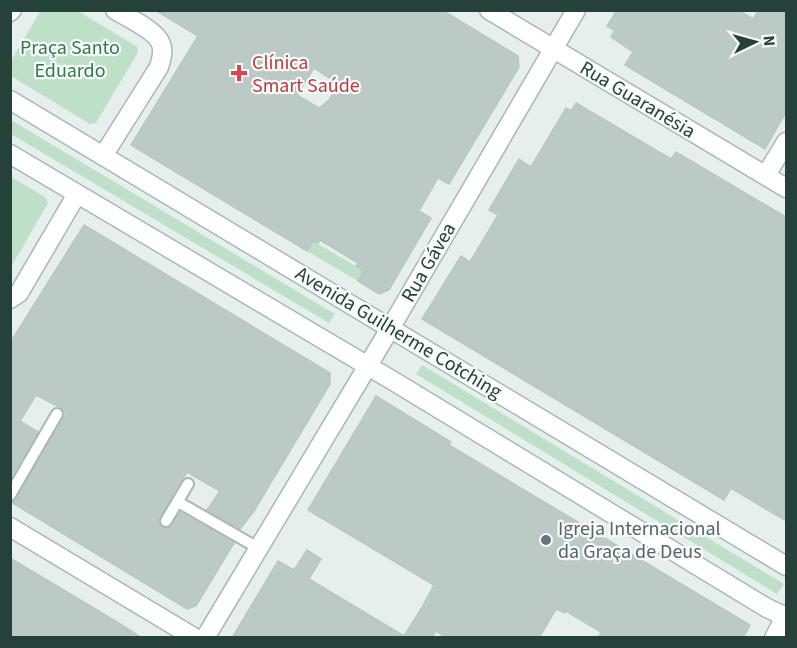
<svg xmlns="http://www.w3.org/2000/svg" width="797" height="648" font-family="'Source Sans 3',sans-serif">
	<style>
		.green { fill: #bfe0c8 }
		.building { fill: #bbcac4; stroke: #b8c9c2; stroke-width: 1.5; fill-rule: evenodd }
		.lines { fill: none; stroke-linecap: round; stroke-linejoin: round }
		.service-casing { stroke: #a8b8b2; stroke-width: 14 }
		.minor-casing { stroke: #a8b8b2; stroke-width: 21 }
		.tertiary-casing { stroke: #a8b8b2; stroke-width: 21 }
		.secondary-casing { stroke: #a4bbb3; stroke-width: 21 }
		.service { stroke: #fff; stroke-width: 10 }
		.minor { stroke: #fff; stroke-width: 18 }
		.tertiary { stroke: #fff; stroke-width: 18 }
		.secondary { stroke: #fff; stroke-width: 18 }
		.health-dot { fill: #e0444e; stroke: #f7fbf9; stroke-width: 2 }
		.worship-dot { fill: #6b7280; stroke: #f7fbf9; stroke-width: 2 }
		.labels { text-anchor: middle; stroke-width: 4.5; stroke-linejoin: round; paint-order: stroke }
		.park-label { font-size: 20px; fill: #2d7a4b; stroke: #f7fbf9 }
		.health-label { font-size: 20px; fill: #be3a42; stroke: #f7fbf9; text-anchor: start }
		.street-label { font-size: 20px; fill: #24423a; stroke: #f7fbf9 }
		.worship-label { font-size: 20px; fill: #5b616d; stroke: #f7fbf9; text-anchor: start }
	</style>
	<rect width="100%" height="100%" fill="#e6efeb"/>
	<g class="green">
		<polygon points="41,10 78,11 136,46 137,45 138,52 96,123 90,124 11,76 11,61"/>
		<polygon points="11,120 335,314 329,323 11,134"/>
		<polygon points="11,177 45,197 48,203 11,267"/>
		<polygon points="313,241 364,271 358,281 307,251"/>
		<polygon points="422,365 784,584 777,594 416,374"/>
	</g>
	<g class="building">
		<path d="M155,10h287l76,46 1,11 -70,117 -11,-6 -19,33 12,7 -42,72 -10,4 -21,-13 6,-10 -8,-5 2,-3 -38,-23 -2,3 -5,-2 -6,10 -176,-106 67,-109zM314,68l25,16 -10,16 -10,8 -22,-13z"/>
		<polygon points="617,10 738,10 753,19 759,10 786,10 786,112 765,149 625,65 633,52 611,37 614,30 607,26"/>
		<polygon points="576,103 671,159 676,152 786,217 786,521 731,488 724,500 422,319 461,256 470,262 498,215 489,210 519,159 531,167 566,108 571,111"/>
		<polygon points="84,225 330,373 330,384 254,511 240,529 207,510 220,491 187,472 182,480 160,517 160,525 165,528 170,527 180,512 234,543 196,606 187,609 11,502 16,499 66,413 61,408 36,395 20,421 38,432 10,479 10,343"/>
		<polygon points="376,396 451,442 449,445 750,625 743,638 598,638 601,632 566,611 565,613 556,609 539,638 447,638 436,631 432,638 232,638 278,561 294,570 307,550 321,559 309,579 404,636 421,609 434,585 308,510"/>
		<polygon points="10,558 117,622 142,638 10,638"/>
	</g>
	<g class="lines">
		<g class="service-casing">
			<g id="service">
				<polyline points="10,495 57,414"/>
				<polyline points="178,502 258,548"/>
				<polyline points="166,521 188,484"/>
			</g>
		</g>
		<g class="minor-casing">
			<g id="minor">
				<polyline points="489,10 786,188"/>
				<path d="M103,156l56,-89c2,-7 5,-15 2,-23 -4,-13 -34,-27 -46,-34"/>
				<polyline points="766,175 786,142"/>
				<polyline points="10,299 19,293 77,194"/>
				<polyline points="10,527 195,638"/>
			</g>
		</g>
		<g class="tertiary-casing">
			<polyline id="tertiary" points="391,327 576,10"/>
		</g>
		<g class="secondary-casing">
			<g id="secondary">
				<polyline points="10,12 12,10"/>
				<polyline points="10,100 786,566"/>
				<polyline points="10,154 395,382 767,608 786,617"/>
				<polyline points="205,638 391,327"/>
				<polyline points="774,638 786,615"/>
			</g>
		</g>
		<use href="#service" class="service"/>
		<use href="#minor" class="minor"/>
		<use href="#tertiary" class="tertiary"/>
		<use href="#secondary" class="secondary"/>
	</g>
	<path class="health-dot" d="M236 64h6v6h6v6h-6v6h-6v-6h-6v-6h6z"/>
	<circle class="worship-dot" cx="546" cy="540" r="6"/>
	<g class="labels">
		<g class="park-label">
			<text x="70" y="54">Praça Santo<tspan x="70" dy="23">Eduardo</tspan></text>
		</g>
		<g class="health-label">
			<text x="252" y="69">Clínica<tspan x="252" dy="23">Smart Saúde</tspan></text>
		</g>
		<g class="street-label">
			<text transform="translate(638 99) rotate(31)" y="7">Rua Guaranésia</text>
			<text transform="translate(428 262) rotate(-60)" y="7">Rua Gávea</text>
			<text transform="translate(399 332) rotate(31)" y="7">Avenida Guilherme Cotching</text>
		</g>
		<g class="worship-label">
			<text x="558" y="535">Igreja Internacional<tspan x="558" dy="23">da Graça de Deus</tspan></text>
		</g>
	</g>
	<rect width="797" height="648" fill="none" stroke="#24423a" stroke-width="24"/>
	<g transform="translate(755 42) rotate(85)" stroke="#f7fbf9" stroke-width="4.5" paint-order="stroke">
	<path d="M0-4.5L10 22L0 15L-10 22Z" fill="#24423a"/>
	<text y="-9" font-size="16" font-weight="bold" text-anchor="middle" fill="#24423a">N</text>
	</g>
</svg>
